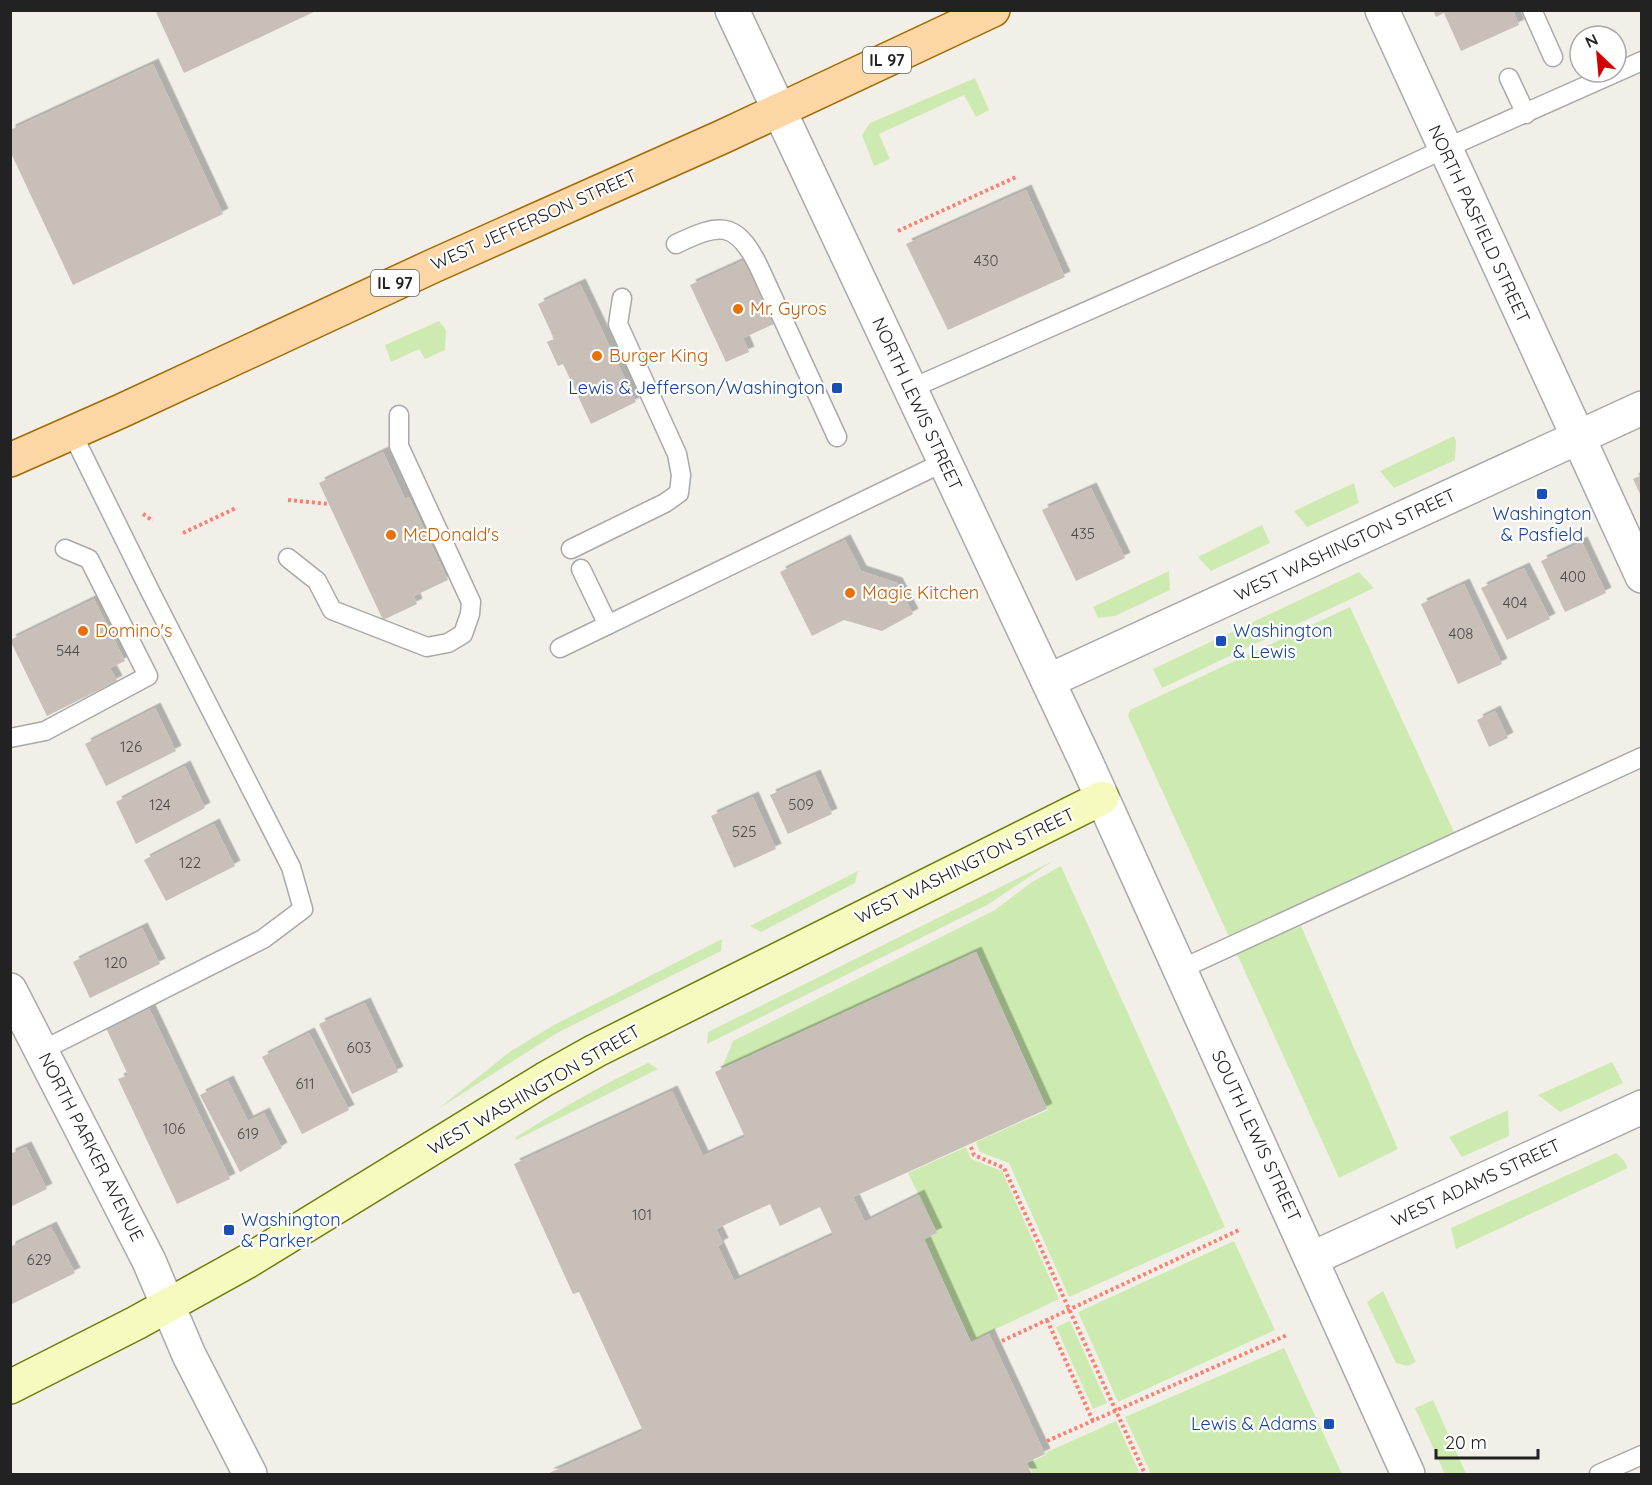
<svg xmlns="http://www.w3.org/2000/svg" width="1652" height="1485" font-family="Quicksand,sans-serif">
	<style>
		.grass { fill: #cdebb0 }
		.building { fill: #c7bfb8; fill-rule: evenodd; filter: url(#shadow) }
		.lines { fill: none; stroke-linecap: round; stroke-linejoin: round }
		.lane-casing { stroke: #a9a9a9; stroke-width: 21 }
		.street-casing { stroke: #a9a9a9; stroke-width: 36 }
		.secondary-casing { stroke: #707d05; stroke-width: 36 }
		.primary-casing { stroke: #a06b00; stroke-width: 36 }
		.path { stroke: #fa8072; stroke-width: 4; stroke-dasharray: 3 3; stroke-linecap: butt }
		.lane { stroke: #fff; stroke-width: 18 }
		.street { stroke: #fff; stroke-width: 33 }
		.secondary { stroke: #f7fabf; stroke-width: 33 }
		.primary { stroke: #fcd6a4; stroke-width: 33 }
		.food-dot { fill: #e8710a; stroke: #fff; stroke-width: 2 }
		.transit-dot { fill: #1a4fb4; stroke: #fff; stroke-width: 2 }
		.labels { text-anchor: middle; stroke-width: 4.5; stroke-linejoin: round; paint-order: stroke }
		.number-label { font-size: 15px; fill: #4b4948 }
		.shield { fill: #fff; stroke: #646464; stroke-width: 1.5 }
		.shield-label { font-size: 16px; font-weight: bold; fill: #222 }
		.street-label { font-size: 18px; fill: #222; stroke: #fff }
		.food-label { font-size: 18px; fill: #c56008; stroke: #fff; text-anchor: start }
		.transit-label { font-size: 18px; fill: #164399; stroke: #fff; text-anchor: end }
	</style>
	<defs>
		<filter id="shadow"><feDropShadow dx="5.5" dy="-5.5" stdDeviation="0" flood-color="#0004"/></filter>
	</defs>
	<rect width="100%" height="100%" fill="#f2efe9"/>
	<g class="grass">
		<polygon points="975,78 989,110 976,117 964,95 879,134 890,159 874,166 862,135 870,123"/>
		<polygon points="439,321 446,330 445,350 425,359 419,349 391,362 385,345"/>
		<polygon points="1454,436 1456,441 1455,460 1394,488 1380,471"/>
		<polygon points="1354,483 1359,503 1307,527 1294,511"/>
		<polygon points="1262,525 1270,543 1211,571 1198,557"/>
		<polygon points="1169,571 1170,590 1115,616 1098,618 1093,607"/>
		<polygon points="1359,572 1374,588 1162,688 1153,669"/>
		<polygon points="1350,607 1454,832 1229,937 1128,716 1130,710"/>
		<polygon points="1053,861 987,905 707,1044 708,1032"/>
		<polygon points="1061,866 1225,1227 1069,1297 1009,1163 980,1152 976,1142 1048,1110 976,952 722,1068 733,1041 995,910 1032,882"/>
		<polygon points="858,871 855,883 761,932 750,926"/>
		<polygon points="1301,926 1398,1149 1339,1178 1237,954"/>
		<polygon points="722,939 721,951 557,1033 438,1109 511,1051 554,1025"/>
		<polygon points="1612,1062 1623,1083 1560,1112 1538,1095"/>
		<path d="M648,1063l10,6 -142,71 -1,-2c43,-28 87,-53 133,-75z"/>
		<polygon points="1508,1110 1509,1136 1462,1157 1449,1137"/>
		<polygon points="966,1147 971,1159 1002,1171 1059,1299 971,1341 924,1240 937,1233 908,1173"/>
		<polygon points="1616,1153 1624,1161 1628,1168 1456,1249 1451,1228"/>
		<polygon points="1234,1241 1275,1330 1118,1402 1078,1312"/>
		<polygon points="1383,1291 1416,1362 1407,1366 1396,1363 1367,1302"/>
		<polygon points="1070,1321 1107,1403 1093,1409 1056,1327"/>
		<polygon points="1284,1348 1342,1474 1151,1474 1125,1417"/>
		<polygon points="1433,1400 1466,1474 1445,1474 1415,1408"/>
		<polygon points="1116,1421 1140,1474 1033,1474 1028,1463 1046,1455 1045,1453"/>
	</g>
	<g class="building">
		<polygon points="155,10 318,10 184,73"/>
		<polygon points="1433,10 1513,10 1519,25 1461,51 1444,13 1436,17"/>
		<polygon points="153,64 223,214 73,285 10,151 10,130"/>
		<polygon points="1026,190 1065,277 948,330 906,244"/>
		<polygon points="745,260 774,324 743,338 749,352 726,362 690,285"/>
		<polygon points="580,284 636,402 591,424 563,364 558,366 547,342 554,339 538,304"/>
		<polygon points="383,452 405,499 409,497 448,580 414,596 417,604 383,620 319,483"/>
		<polygon points="1642,475 1642,498 1633,479"/>
		<polygon points="1091,488 1125,558 1076,581 1042,510"/>
		<polygon points="845,540 861,571 897,583 913,614 882,631 844,620 812,636 780,572"/>
		<polygon points="1582,542 1606,593 1565,612 1541,561"/>
		<polygon points="1524,568 1550,619 1507,640 1481,588"/>
		<polygon points="1464,584 1502,664 1458,684 1421,604"/>
		<polygon points="94,599 125,661 110,668 117,681 47,716 10,640"/>
		<polygon points="155,708 176,751 106,786 85,744"/>
		<polygon points="1495,711 1508,738 1489,747 1477,720"/>
		<polygon points="185,766 205,808 136,844 116,802"/>
		<polygon points="815,775 832,814 788,834 770,795"/>
		<polygon points="753,797 776,849 734,868 711,816"/>
		<polygon points="214,824 235,866 166,901 144,860"/>
		<polygon points="142,928 160,964 90,998 73,962"/>
		<path d="M976,952l71,157 -194,88 12,25 54,-27 18,38 -13,6 47,104 18,-9 56,120 -19,9 6,11h-485l96,-43 -64,-139 -6,2 -59,-130 158,-73 31,65 42,-19 -30,-65zM770,1204l10,22 40,-19 13,28 -99,46 -16,-35 5,-3 -7,-14z"/>
		<polygon points="365,1003 398,1072 352,1094 319,1024"/>
		<polygon points="149,1008 230,1179 177,1204 118,1079 128,1075 106,1028"/>
		<polygon points="309,1033 349,1110 302,1134 262,1057"/>
		<polygon points="228,1081 248,1121 264,1113 282,1148 240,1172 200,1095"/>
		<polygon points="26,1147 47,1189 10,1207 10,1154"/>
		<polygon points="51,1227 75,1273 10,1305 10,1247"/>
	</g>
	<g class="lines">
		<g class="lane-casing">
			<g id="lane">
				<polyline points="1532,10 1553,57"/>
				<polyline points="1509,78 1526,114"/>
				<path d="M676,244c42,-20 59,-25 82,21l79,172"/>
				<polyline points="910,389 1262,234 1444,149 1642,61"/>
				<polyline points="571,549 665,503 679,493 681,475 677,454 618,324 622,298"/>
				<polyline points="288,558 317,581 332,610 427,647 448,643 463,634 470,614 471,602 399,446 399,415"/>
				<polyline points="581,569 608,625"/>
				<polyline points="560,648 944,462"/>
				<polyline points="10,738 45,731 148,676 89,559 65,549"/>
				<polyline points="1179,970 1642,757"/>
				<polyline points="41,1051 263,939 303,909 291,867 150,591 72,433"/>
				<polyline points="1599,1474 1642,1455"/>
			</g>
		</g>
		<g class="street-casing">
			<g id="street">
				<polyline points="732,10 1087,764 1408,1474"/>
				<polyline points="1382,10 1642,576"/>
				<polyline points="1048,681 1642,408"/>
				<polyline points="10,990 149,1261 189,1355 250,1474"/>
				<polyline points="1311,1259 1642,1107"/>
			</g>
		</g>
		<g class="secondary-casing">
			<polyline id="secondary" points="10,1387 136,1323 248,1261 545,1079 595,1051 1102,798"/>
		</g>
		<g class="primary-casing">
			<polyline id="primary" points="10,460 121,411 433,266 722,137 993,10"/>
		</g>
		<g class="path">
			<polyline points="898,231 1016,177"/>
			<polyline points="288,500 329,504"/>
			<polyline points="143,514 153,521"/>
			<polyline points="183,533 236,508"/>
			<polyline points="971,1147 974,1155 1004,1168 1145,1474"/>
			<polyline points="1047,1320 1093,1421"/>
			<polyline points="1002,1341 1239,1230"/>
			<polyline points="1047,1441 1287,1335"/>
		</g>
		<use href="#lane" class="lane"/>
		<use href="#street" class="street"/>
		<use href="#secondary" class="secondary"/>
		<use href="#primary" class="primary"/>
	</g>
	<g class="food-dot">
		<circle cx="738" cy="309" r="6"/>
		<circle cx="597" cy="356" r="6"/>
		<circle cx="391" cy="535" r="6"/>
		<circle cx="850" cy="593" r="6"/>
		<circle cx="83" cy="631" r="6"/>
	</g>
	<g class="transit-dot">
		<rect x="831" y="382" width="12" height="12" rx="3"/>
		<rect x="1536" y="488" width="12" height="12" rx="3"/>
		<rect x="1215" y="635" width="12" height="12" rx="3"/>
		<rect x="223" y="1224" width="12" height="12" rx="3"/>
		<rect x="1323" y="1418" width="12" height="12" rx="3"/>
	</g>
	<g class="labels">
		<g class="number-label">
			<text x="986" y="266">430</text>
			<text x="1083" y="539">435</text>
			<text x="1573" y="582">400</text>
			<text x="1515" y="608">404</text>
			<text x="1461" y="639">408</text>
			<text x="68" y="656">544</text>
			<text x="131" y="752">126</text>
			<text x="160" y="810">124</text>
			<text x="801" y="810">509</text>
			<text x="744" y="837">525</text>
			<text x="190" y="868">122</text>
			<text x="116" y="968">120</text>
			<text x="359" y="1053">603</text>
			<text x="305" y="1089">611</text>
			<text x="174" y="1134">106</text>
			<text x="248" y="1139">619</text>
			<text x="642" y="1220">101</text>
			<text x="39" y="1265">629</text>
		</g>
		<g class="shield">
			<rect x="863" y="47" width="48" height="26" rx="4.5"/>
			<rect x="371" y="270" width="48" height="26" rx="4.5"/>
		</g>
		<g class="shield-label">
			<text x="887" y="66">IL 97</text>
			<text x="395" y="289">IL 97</text>
		</g>
		<g class="street-label">
			<text transform="translate(534 220) rotate(-24)" y="6">WEST JEFFERSON STREET</text>
			<text transform="translate(1479 224) rotate(65)" y="6">NORTH PASFIELD STREET</text>
			<text transform="translate(917 404) rotate(65)" y="6">NORTH LEWIS STREET</text>
			<text transform="translate(1345 545) rotate(-25)" y="6">WEST WASHINGTON STREET</text>
			<text transform="translate(965 866) rotate(-26)" y="6">WEST WASHINGTON STREET</text>
			<text transform="translate(534 1090) rotate(-30)" y="6">WEST WASHINGTON STREET</text>
			<text transform="translate(1256 1136) rotate(65)" y="6">SOUTH LEWIS STREET</text>
			<text transform="translate(91 1147) rotate(63)" y="6">NORTH PARKER AVENUE</text>
			<text transform="translate(1476 1183) rotate(-25)" y="6">WEST ADAMS STREET</text>
		</g>
		<g class="food-label">
			<text x="750" y="315">Mr. Gyros</text>
			<text x="609" y="362">Burger King</text>
			<text x="403" y="541">McDonald's</text>
			<text x="862" y="599">Magic Kitchen</text>
			<text x="95" y="637">Domino's</text>
		</g>
		<g class="transit-label">
			<text x="825" y="394">Lewis &amp; Jefferson/Washington</text>
			<text x="1542" y="520" text-anchor="middle">Washington<tspan x="1542" dy="21">&amp; Pasfield</tspan></text>
			<text x="1233" y="637" text-anchor="start">Washington<tspan x="1233" dy="21">&amp; Lewis</tspan></text>
			<text x="241" y="1226" text-anchor="start">Washington<tspan x="241" dy="21">&amp; Parker</tspan></text>
			<text x="1317" y="1430">Lewis &amp; Adams</text>
		</g>
	</g>
	<rect width="1652" height="1485" fill="none" stroke="#222222" stroke-width="24"/>
	<g transform="translate(1598 54) rotate(334)"><circle r="28" fill="#ffffff" stroke="#a7a7a7" stroke-width="1.5"/>
	<path d="M0-4.5L10 22L0 15L-10 22Z" fill="#d40000"/>
	<text y="-9" font-size="16" font-weight="bold" text-anchor="middle" fill="#222222">N</text>
	</g>
	<path d="M1436 1449v9h102v-9" fill="none" stroke="#222222" stroke-width="3"/>
	<text x="1445" y="1449" font-size="18" fill="#222222" stroke="#ffffff" stroke-width="4.5" paint-order="stroke">20 m</text>
</svg>
